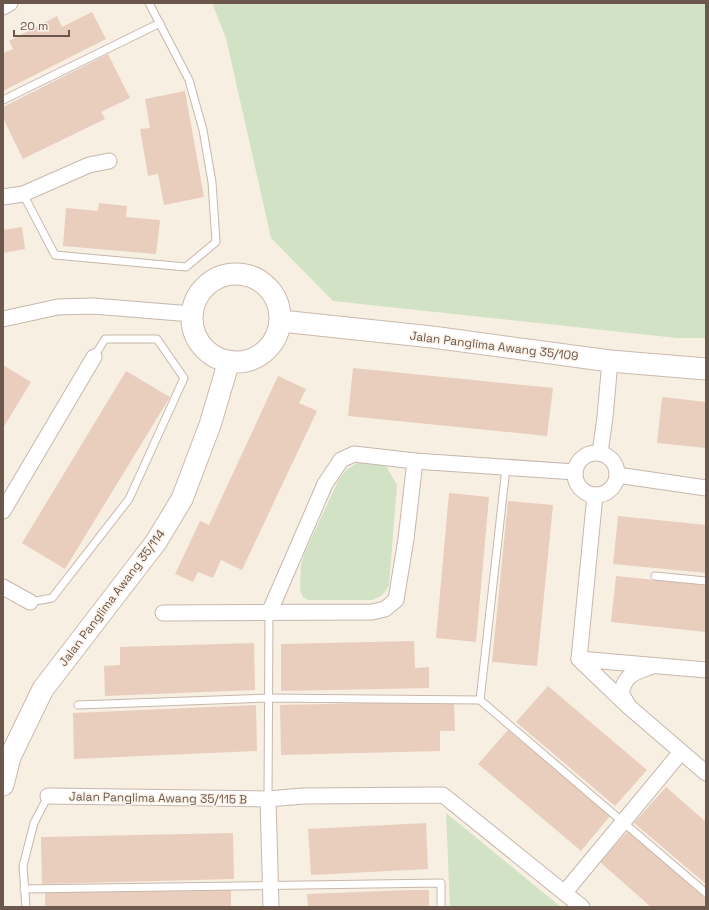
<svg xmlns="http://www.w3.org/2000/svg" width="709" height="910" font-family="'Space Grotesk',sans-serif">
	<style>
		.green { fill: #d1e3c4 }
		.building { fill: #e9cebe }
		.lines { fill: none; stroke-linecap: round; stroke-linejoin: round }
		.lane-casing { stroke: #c7b7ac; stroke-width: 9 }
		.street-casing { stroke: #c7b7ac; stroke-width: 17 }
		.secondary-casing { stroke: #ccb9ac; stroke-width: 23 }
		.lane { stroke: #fff; stroke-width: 7 }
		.street { stroke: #fff; stroke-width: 15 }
		.secondary { stroke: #fff; stroke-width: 21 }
		.labels { text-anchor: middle; stroke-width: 3; stroke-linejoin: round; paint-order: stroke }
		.street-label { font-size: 12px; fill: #6c574d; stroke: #fcf3e8 }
	</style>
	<rect width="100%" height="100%" fill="#f8efe3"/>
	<g class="green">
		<polygon points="212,3 706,3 706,338 677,338 333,301 271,238 226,38"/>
		<path d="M357,463h19l10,3 11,19 -8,100c-4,8 -8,12 -17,15h-64l-5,-3 -3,-7 1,-25 4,-13 34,-73 7,-9z"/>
		<polygon points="446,813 561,907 450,907"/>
	</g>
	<g class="building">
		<polygon points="92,12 106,39 3,91 3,53 13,49 9,41 57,16 62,27"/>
		<polygon points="108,54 130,98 101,112 105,119 23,159 3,118 3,107"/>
		<polygon points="185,91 204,197 164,205 158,174 148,176 140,129 150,128 145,99"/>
		<polygon points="99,203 127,206 126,217 160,220 156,254 63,246 66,208 98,211"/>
		<polygon points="22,227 25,249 3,253 3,230"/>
		<polygon points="3,365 31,382 3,428"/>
		<polygon points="353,368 553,388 547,436 348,416"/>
		<polygon points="126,371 170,397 65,569 22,543"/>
		<polygon points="278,376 306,389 299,403 317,411 242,570 221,560 213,578 198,572 193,582 175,574 200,521 209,525"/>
		<polygon points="662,397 706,402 706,448 657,443"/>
		<polygon points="449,493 489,497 476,642 436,638"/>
		<polygon points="508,501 553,505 537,666 492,662"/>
		<polygon points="618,516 706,525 706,573 613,564"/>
		<polygon points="616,576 706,585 706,632 611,622"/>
		<polygon points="414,641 415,668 429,667 429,688 281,691 281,644"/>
		<polygon points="254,643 255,690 105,696 104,666 120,665 120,647"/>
		<polygon points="548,686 647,770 615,806 516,722"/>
		<polygon points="454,701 455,731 440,731 440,751 281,755 280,705"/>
		<polygon points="256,705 257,751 74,759 73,713"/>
		<polygon points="508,730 610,816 581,851 478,764"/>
		<polygon points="666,787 706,822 706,884 634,823"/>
		<polygon points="426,823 428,869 311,875 308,829"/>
		<polygon points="628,831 706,899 706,907 651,907 600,862"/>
		<polygon points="233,833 234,879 42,884 41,837"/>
		<polygon points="231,890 231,907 45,907 45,892"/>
		<polygon points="409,890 429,890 429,907 308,907 307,894"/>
	</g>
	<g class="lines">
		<g class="lane-casing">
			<g id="lane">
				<polyline points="3,100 160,23"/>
				<polyline points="23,194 55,255 186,267 216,242 212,182 203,130 189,80 149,3"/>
				<polyline points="655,576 706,581"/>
				<polyline points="30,602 52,598 129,499 184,378 157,339 105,339 94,357"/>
				<polyline points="480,700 506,468"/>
				<polyline points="78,705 269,698 480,700 706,893"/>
				<polyline points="268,799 269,613"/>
				<polyline points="24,889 441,883 441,907"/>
				<polyline points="26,907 23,866 34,823 48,796"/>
			</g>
		</g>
		<g class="street-casing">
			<g id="street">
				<polyline points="3,7 10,3"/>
				<polyline points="3,197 23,194 89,165 109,161"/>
				<polyline points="3,319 58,307 93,306 192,314"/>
				<polyline points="600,453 605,417 610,361"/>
				<circle cx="596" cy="474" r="21"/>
				<polyline points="617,475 706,488"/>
				<polyline points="3,511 94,357"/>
				<polyline points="3,587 30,602"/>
				<polyline points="163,613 372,612 385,609 396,600 406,539 415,461"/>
				<polyline points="269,613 325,484 341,460 354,454 415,461 575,472"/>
				<polyline points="579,659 595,495"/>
				<polyline points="706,670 579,659 628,706 706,773"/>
				<path d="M628,705l-7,-12c5,-19 12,-20 29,-26"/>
				<polyline points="48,796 268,799 303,796 443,795 582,907"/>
				<polyline points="268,799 271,907"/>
				<polyline points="565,892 681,752"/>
			</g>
		</g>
		<g class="secondary-casing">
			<g id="secondary">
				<circle cx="236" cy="318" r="44"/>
				<polyline points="281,321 432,337 610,361 706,369"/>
				<polyline points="3,785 10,757 43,689 156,542 182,499 210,425 229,361"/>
			</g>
		</g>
		<use href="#lane" class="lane"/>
		<use href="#street" class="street"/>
		<use href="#secondary" class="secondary"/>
	</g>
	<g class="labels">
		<g class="street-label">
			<text transform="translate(494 346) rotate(7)" y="4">Jalan Panglima Awang 35/109</text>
			<text transform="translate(112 598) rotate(-53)" y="4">Jalan Panglima Awang 35/114</text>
			<text transform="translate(158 798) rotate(1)" y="4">Jalan Panglima Awang 35/115 B</text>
		</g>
	</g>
	<rect width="709" height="910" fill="none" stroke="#6c574d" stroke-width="8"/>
	<path d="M14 30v6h55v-6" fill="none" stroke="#6c574d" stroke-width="2"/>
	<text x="20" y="30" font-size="12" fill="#6c574d" stroke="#fcf3e8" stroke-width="3" paint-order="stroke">20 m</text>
</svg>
